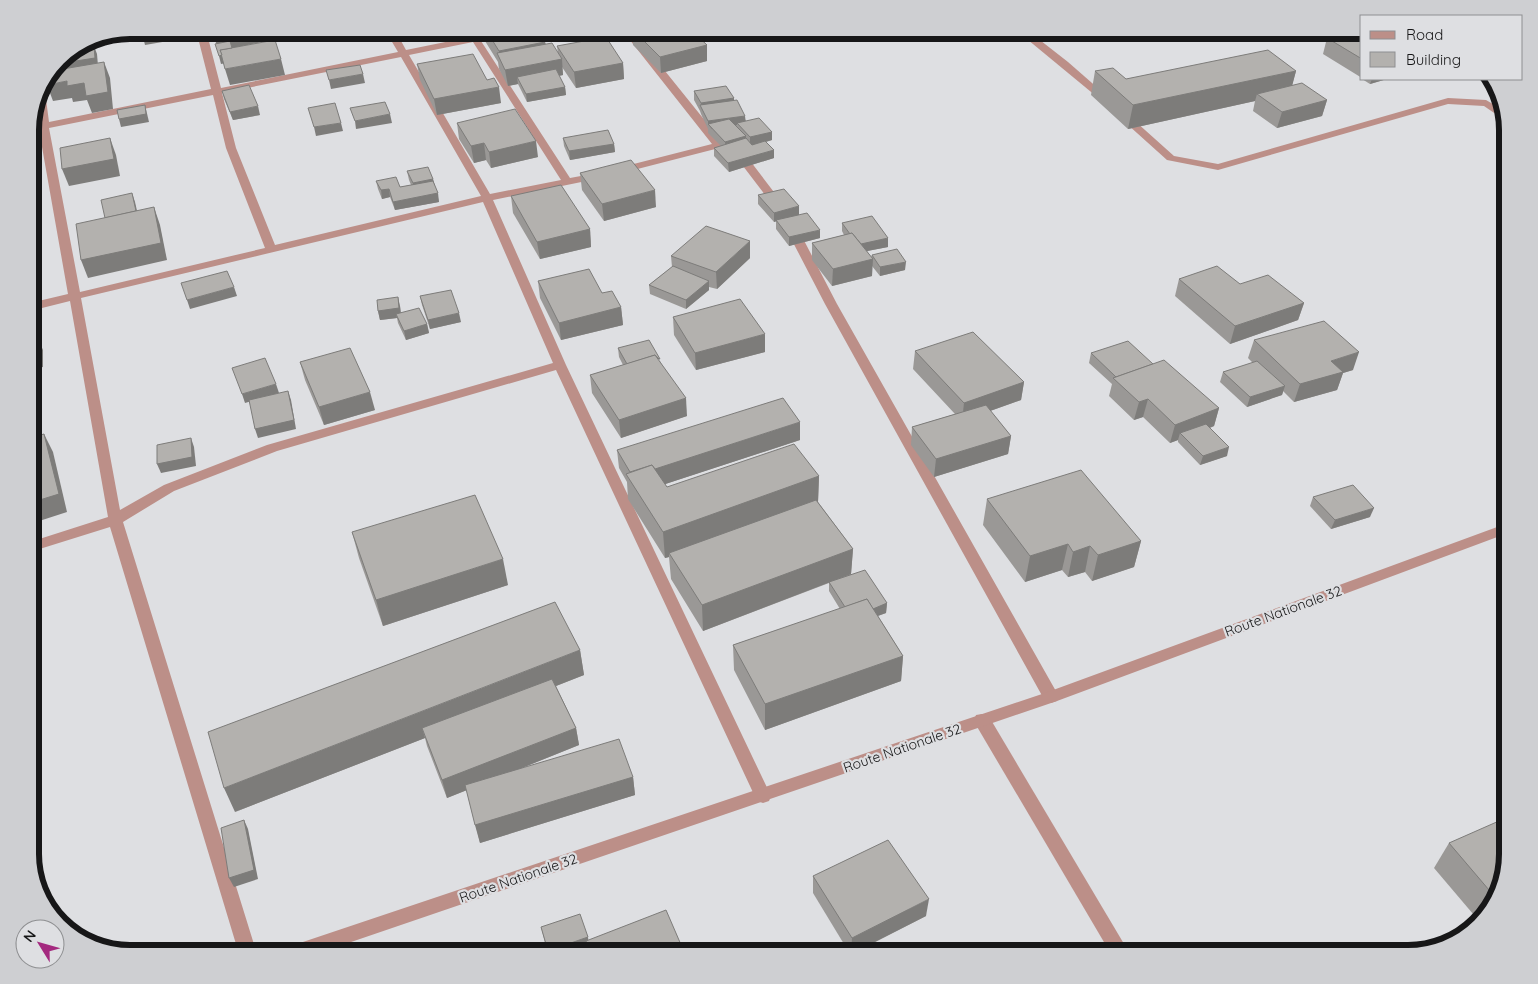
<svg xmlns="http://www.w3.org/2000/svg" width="1538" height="984" font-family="Quicksand,sans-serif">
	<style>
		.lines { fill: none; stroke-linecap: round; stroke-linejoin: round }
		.minor { fill: #bc8f88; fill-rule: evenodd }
		.tertiary { fill: #bc8f88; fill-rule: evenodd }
		.wall { fill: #9a9896 }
		.shaded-wall { fill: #7d7c7a }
		.building { fill: #b3b1ae; stroke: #7d7c7a }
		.labels { text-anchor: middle; stroke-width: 4.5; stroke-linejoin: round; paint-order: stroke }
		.street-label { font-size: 14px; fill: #171718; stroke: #dedfe2 }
		.rim { fill: none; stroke: #171718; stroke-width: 6 }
	</style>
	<rect width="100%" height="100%" fill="#dedfe2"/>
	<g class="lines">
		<g class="minor">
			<path d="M196,30h10l15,58 177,-36 -13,-22h10l11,20 64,-13 -5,-7h10l3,6 28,-6h19l-5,3 -39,8 89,137 27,-5 5,3 -1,2 -108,22 73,165 205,431 -2,5 -6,2 -6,-2 -201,-431 -279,81 -103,40 -51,31 134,432h-18l-129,-427 -80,25v-10l78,-25 -38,-216 -40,10v-8l38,-9 -29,-164 -9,2v-6l9,-2 -1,-33 6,-7 5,38 162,-33zM473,42l88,138 -71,14 -81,-139zM401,57l80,139 -206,49 -39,-97 -14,-55zM213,95l13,53 39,100 -185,44 -31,-164zM483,202l70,161 -286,82 -103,40 -44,25 -39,-212z"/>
			<polygon points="622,30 632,30 723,143 724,145 723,147 618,174 614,173 613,171 614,169 712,144"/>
			<polygon points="1016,30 1027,30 1068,62 1108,97 1108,101 1102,101"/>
			<polygon points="1448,98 1486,100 1503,110 1505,118 1500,117 1484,106 1448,104 1218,170 1167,160 1117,115 1118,113 1126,113 1174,156 1218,164"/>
			<polygon points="735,152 751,162 783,204 784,206 783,208 775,208 743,166 730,155"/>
			<polygon points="791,224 797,227 837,304 1057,693 1059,697 1057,701 1051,703 1045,701 825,304 785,227"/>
			<polygon points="982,714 988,715 1130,954 1111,954 976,725 974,720 976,715"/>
		</g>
		<polygon class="tertiary" points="1508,523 1508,533 1057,701 316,954 282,954 285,948 291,946 1045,693"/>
	</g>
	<g class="wall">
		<polygon points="483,30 537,30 545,42 546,44 558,54 557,46 623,63 624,79 576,88 562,67 563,75 559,76 565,87 566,95 527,102 518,84 508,86 499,69 498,62 485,41"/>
		<polygon points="545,30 573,30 574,35 550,39"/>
		<polygon points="618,30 691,30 707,45 707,61 661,73 633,45 632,33 622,35"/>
		<polygon points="1019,30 1058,30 1058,34 1030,40 1019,31"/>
		<polygon points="1073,30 1113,30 1081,37"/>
		<polygon points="1301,30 1331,30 1329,36 1312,41 1300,33"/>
		<polygon points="1362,33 1362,78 1323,54 1327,38"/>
		<polygon points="417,64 487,80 501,103 437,115 420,80"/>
		<polygon points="1095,71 1126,79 1296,71 1292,85 1327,100 1322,116 1277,128 1253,111 1255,101 1128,129 1091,95"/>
		<polygon points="1362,79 1387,79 1370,84"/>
		<polygon points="222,91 260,115 233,120 224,99"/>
		<polygon points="694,91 734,98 734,100 746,121 772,132 772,140 766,142 774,150 774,158 729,172 714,156 714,148 721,146 708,133 708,129 701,114 700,111 694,100"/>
		<polygon points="457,123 538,157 491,168 486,160 474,163 459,139"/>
		<polygon points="563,138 614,144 615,152 570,160 564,146"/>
		<polygon points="407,171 433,179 439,202 395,210 390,197 382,199 378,189 376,181 400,187 411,185 409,180"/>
		<polygon points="580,173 656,207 604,221 582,190"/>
		<polygon points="758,195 799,215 820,238 789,246 776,229 776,221 774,222 758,204"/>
		<polygon points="511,196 590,229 591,247 540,259 513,213"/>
		<polygon points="842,223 888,247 867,251 871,257 872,255 905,270 880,276 872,266 872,276 832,286 812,260 812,243 844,235 842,231"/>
		<polygon points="671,256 750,258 717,289 709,287 709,290 686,309 650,294 649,285 672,267"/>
		<polygon points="1179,279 1240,284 1304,303 1298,320 1230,344 1175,296"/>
		<polygon points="538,281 602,293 621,307 623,325 561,340 540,298"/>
		<polygon points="420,296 461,322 430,329 422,305"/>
		<polygon points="400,306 401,313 427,324 429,333 406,340 398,323 397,318 380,320 378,311"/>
		<polygon points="673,317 765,352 696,370 674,335"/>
		<polygon points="1254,340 1353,370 1343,373 1337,390 1294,402 1283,391 1282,395 1247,407 1220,382 1223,372 1253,363 1248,358"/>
		<polygon points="618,348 660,361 687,416 621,438 592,393 590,375 623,365 619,357"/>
		<polygon points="915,351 1024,382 1021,400 990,411 1011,436 1008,454 934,477 911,445 912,427 955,414 913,369"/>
		<polygon points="1091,353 1153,364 1219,408 1214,426 1210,428 1227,456 1200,465 1178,442 1178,440 1170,443 1143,417 1134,420 1109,396 1112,384 1089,363"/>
		<polygon points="300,362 375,410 324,425 305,380"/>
		<polygon points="800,440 665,484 667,487 819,476 818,502 853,549 851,574 887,603 886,613 878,616 903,656 901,681 765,730 734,670 733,645 840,609 829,591 829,583 703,631 671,579 669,557 665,558 628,499 627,482 619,468 617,450"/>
		<polygon points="1313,497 1370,517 1331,529 1310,506"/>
		<polygon points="987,499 1141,541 1134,567 1092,581 1085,572 1068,577 1062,570 1025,582 983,525"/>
		<polygon points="352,532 508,585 383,626 359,558"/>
		<polygon points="580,650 584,675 556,686 576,728 579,745 522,768 633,777 635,795 480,843 467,790 447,798 427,746 425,738 235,812"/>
		<polygon points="1449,843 1508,855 1491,910 1479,921 1434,868"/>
		<polygon points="813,876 926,916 852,954 850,954 813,893"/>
		<polygon points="541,927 588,937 588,940 685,954 588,954 587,947 566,954 548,954"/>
	</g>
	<g class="shaded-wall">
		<polygon points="129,30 155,30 131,34"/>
		<polygon points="171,30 174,40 145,45 143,37"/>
		<polygon points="238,30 269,30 272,40 218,51 214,35"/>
		<polygon points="554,30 573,30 574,35 550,39 549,31"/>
		<polygon points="621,30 632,30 632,33 622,35"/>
		<polygon points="1040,30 1058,30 1058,34 1030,40 1031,32"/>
		<polygon points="1082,30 1113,30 1081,37"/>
		<polygon points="1237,30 1249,30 1236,33"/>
		<polygon points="1325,30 1331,30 1329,36 1312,41 1314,32"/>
		<polygon points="545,42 547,58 500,60 499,51"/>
		<polygon points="707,45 707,61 661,73 660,57"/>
		<polygon points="94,46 97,54 98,66 66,71 63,63"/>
		<polygon points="234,53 236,61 221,64 219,56"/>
		<polygon points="281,59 285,75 230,85 225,69"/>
		<polygon points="562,59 563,75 521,83 517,77 518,84 508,86 505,70"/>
		<polygon points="104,62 110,78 113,109 92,113 87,100 73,102 72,98 53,101 47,85 67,81"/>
		<polygon points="623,63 624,79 576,88 574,72"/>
		<polygon points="1296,71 1290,94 1257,94 1255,101 1128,129 1133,105"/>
		<polygon points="363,74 365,83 331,89 329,80"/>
		<polygon points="1372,79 1387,79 1370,84"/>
		<polygon points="499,87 501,103 437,115 434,99"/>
		<polygon points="565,87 566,95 527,102 526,94"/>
		<polygon points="734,98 734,106 701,107 701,103"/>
		<polygon points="1327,100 1322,116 1277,128 1282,112"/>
		<polygon points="145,105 149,122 121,127 119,119"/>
		<polygon points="258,106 260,115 233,120 230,112"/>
		<polygon points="390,114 392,123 356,129 355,121"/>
		<polygon points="745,116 746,124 737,123 737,125 712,129 708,124 708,129 708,121"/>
		<polygon points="341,123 343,131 316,136 314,127"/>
		<polygon points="772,132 772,140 750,146 750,137"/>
		<polygon points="746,136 746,145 726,151 725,142"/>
		<polygon points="110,138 116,155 120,176 69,186 62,169"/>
		<polygon points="536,141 538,157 491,168 489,152"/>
		<polygon points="484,143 486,160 474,163 471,146"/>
		<polygon points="614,144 615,152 570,160 569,151"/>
		<polygon points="774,150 774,158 729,172 728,163"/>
		<polygon points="433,179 435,187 414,192 413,183"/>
		<polygon points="389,189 390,197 382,199 381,190"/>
		<polygon points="655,190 656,207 604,221 602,204"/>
		<polygon points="132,193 135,202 140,224 106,222"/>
		<polygon points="438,193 439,202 395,210 393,202"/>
		<polygon points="799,206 799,215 774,222 774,213"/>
		<polygon points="154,207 160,225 167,260 88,278 81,260"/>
		<polygon points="590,229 591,247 540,259 537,242"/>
		<polygon points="820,230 820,238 789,246 789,237"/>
		<polygon points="888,238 888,247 857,253 858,244"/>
		<polygon points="750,241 750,258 717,289 716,272"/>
		<polygon points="873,259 872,276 832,286 833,269"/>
		<polygon points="906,262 905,270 880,276 880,267"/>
		<polygon points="709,281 709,290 686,309 686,300"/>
		<polygon points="234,287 237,296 190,309 187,300"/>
		<polygon points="398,297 400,306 401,317 396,314 397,318 380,320 378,311"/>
		<polygon points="1304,303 1298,320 1230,344 1235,326"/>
		<polygon points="621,307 623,325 561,340 559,323"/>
		<polygon points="459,313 461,322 430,329 428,320"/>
		<polygon points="427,324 429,333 406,340 404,331"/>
		<polygon points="765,334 765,352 696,370 695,353"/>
		<polygon points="39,341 43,350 43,367 30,370 30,360"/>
		<polygon points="1359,352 1353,370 1343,373 1337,390 1294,402 1300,384 1331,361"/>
		<polygon points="1024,382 1021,400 962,421 964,403"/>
		<polygon points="276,384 279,393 245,403 242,394"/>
		<polygon points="1285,386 1282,395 1247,407 1250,397"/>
		<polygon points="288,391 291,400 296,429 258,438 255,429"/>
		<polygon points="370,392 375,410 324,425 319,407"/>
		<polygon points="686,398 687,416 621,438 619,420"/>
		<polygon points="1148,399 1143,417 1134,420 1139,402"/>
		<polygon points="1219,408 1214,426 1185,437 1180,433 1178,440 1170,443 1175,425"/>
		<polygon points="800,422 800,440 638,493 632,476"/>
		<polygon points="44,434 53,452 67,512 30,524 30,503"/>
		<polygon points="1011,436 1008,454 934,477 936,459"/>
		<polygon points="191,438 194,447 196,466 161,473 157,464"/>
		<polygon points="1229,447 1227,456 1200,465 1203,456"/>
		<polygon points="819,476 818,502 669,553 669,557 665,558 663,532"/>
		<polygon points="1374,508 1370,517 1331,529 1335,520"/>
		<polygon points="1141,541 1134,567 1092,581 1098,555"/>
		<polygon points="1068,544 1062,570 1025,582 1030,556"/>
		<polygon points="1090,546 1085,572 1068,577 1073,552"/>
		<polygon points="853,549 851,574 703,631 702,605"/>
		<polygon points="503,559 508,585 383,626 376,600"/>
		<polygon points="887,603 886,613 851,625 851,616"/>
		<polygon points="580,650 584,675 426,737 422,728 425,738 235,812 224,788"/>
		<polygon points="903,656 901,681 765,730 765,704"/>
		<polygon points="576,728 579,745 447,798 442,780"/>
		<polygon points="633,777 635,795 480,843 475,825"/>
		<polygon points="244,820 248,829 258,879 234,887 229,878"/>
		<polygon points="929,899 926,916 851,954 852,938"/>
		<polygon points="588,937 589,946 586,941 587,947 566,954 548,954 548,951"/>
	</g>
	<g class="building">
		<polygon points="141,30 171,30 171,32 143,37"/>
		<polygon points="212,30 238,30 214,35"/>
		<polygon points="486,30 537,30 545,42 499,51"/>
		<polygon points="633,30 691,30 707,45 660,57"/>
		<polygon points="1029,30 1040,30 1031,32"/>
		<polygon points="1311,30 1325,30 1314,32"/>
		<polygon points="1357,30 1362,33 1362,59 1327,38"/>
		<polygon points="606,37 623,63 574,72 557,46"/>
		<polygon points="275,40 281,59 225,69 220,50"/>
		<polygon points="230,41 232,48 220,50 222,55 219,56 215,44"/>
		<polygon points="552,43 562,59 505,70 497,53"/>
		<polygon points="94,46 95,58 63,63 62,57 74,49"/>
		<polygon points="1268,50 1296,71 1133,105 1095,71 1113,68 1126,79"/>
		<polygon points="473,54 487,80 494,78 499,87 434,99 417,64"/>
		<polygon points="104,62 108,92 86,96 84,83 67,86 67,81 47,85 46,78 51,71"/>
		<polygon points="360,65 363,74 329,80 326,70"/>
		<polygon points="556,69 565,87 526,94 517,77"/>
		<polygon points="1302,83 1327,100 1282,112 1257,94"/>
		<polygon points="249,85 258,106 230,112 222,91"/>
		<polygon points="726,86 734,98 701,103 694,91"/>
		<polygon points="737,100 745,116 708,121 700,105"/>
		<polygon points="385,102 390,114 355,121 350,108"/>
		<polygon points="335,103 341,123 314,127 308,108"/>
		<polygon points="145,105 146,114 119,119 117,110"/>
		<polygon points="515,109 536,141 489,152 484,143 471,146 457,123"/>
		<polygon points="759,118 772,132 750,137 737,123"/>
		<polygon points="729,119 746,136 725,142 708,124"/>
		<polygon points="608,130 614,144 569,151 563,138"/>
		<polygon points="110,138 114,159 62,169 60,148"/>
		<polygon points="746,138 752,145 765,141 774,150 728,163 714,148"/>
		<polygon points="631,160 655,190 602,204 580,173"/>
		<polygon points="428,167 433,179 413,183 407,171"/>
		<polygon points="396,177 400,187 433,181 438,193 393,202 389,189 381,190 376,181"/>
		<polygon points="561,185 590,229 537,242 511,196"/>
		<polygon points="784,189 799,206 774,213 758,195"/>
		<polygon points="132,193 136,211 105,218 101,200"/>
		<polygon points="154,207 161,243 81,260 76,224"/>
		<polygon points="807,213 820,230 789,237 776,220"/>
		<polygon points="872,216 888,238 861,244 852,233 850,234 842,223"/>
		<polygon points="706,226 750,241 716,272 671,256"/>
		<polygon points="852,233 873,259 833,269 812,243"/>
		<polygon points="897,249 906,262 880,267 872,255"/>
		<polygon points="673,266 709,281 686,300 649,285"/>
		<polygon points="1217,266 1240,284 1268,275 1304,303 1235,326 1179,279"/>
		<polygon points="589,269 602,293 612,291 621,307 559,323 538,281"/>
		<polygon points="227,271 234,287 187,300 181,283"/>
		<polygon points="451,290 459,313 428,320 420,296"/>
		<polygon points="398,297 399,308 378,311 377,300"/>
		<polygon points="740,299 765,334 695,353 673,317"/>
		<polygon points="419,308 427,324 404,331 396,314"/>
		<polygon points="1324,321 1359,352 1331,361 1343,372 1300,384 1254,340"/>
		<polygon points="973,332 1024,382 964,403 915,351"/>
		<polygon points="649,340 660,359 659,359 655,355 627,364 618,348"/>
		<polygon points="39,341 39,358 30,360 30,342"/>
		<polygon points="1128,341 1153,364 1116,377 1091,353"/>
		<polygon points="350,348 370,392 319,407 300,362"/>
		<polygon points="655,355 686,398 619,420 590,375"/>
		<polygon points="265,358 276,384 242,394 232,368"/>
		<polygon points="1164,360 1219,408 1175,425 1148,399 1139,402 1113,378"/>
		<polygon points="1257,361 1285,386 1250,397 1223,372"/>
		<polygon points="288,391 294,420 255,429 249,400"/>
		<polygon points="783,398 800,422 655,469 652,465 630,472 617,450"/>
		<polygon points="986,405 1011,436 936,459 912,427"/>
		<polygon points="1206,424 1229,447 1203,456 1180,433"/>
		<polygon points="44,434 59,494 30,503 30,438"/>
		<polygon points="191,438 192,457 157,464 157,445"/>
		<polygon points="794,444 819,476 663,532 626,474 652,465 667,487"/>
		<polygon points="1081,470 1141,541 1098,555 1090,546 1073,552 1068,544 1030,556 987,499"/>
		<polygon points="1353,485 1374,508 1335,520 1313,497"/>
		<polygon points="475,495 503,559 376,600 352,532"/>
		<polygon points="816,500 853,549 702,605 669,553"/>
		<polygon points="865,570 887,603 873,609 867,599 845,607 829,582"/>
		<polygon points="867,599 903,656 765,704 733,645"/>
		<polygon points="555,602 580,650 224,788 208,732"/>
		<polygon points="552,679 576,728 442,780 422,728"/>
		<polygon points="619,739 633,777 475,825 465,785"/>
		<polygon points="1508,817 1508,855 1495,897 1449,843"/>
		<polygon points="244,820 254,870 229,878 221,828"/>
		<polygon points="888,840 929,899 852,938 813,876"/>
		<polygon points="666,910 685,954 591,954 586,941"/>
		<polygon points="580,914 588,937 548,951 541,927"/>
	</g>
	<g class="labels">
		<g class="street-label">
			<text transform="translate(1283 611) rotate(-20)" y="5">Route Nationale 32</text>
			<text transform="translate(902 748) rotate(-19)" y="5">Route Nationale 32</text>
			<text transform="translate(518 878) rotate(-19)" y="5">Route Nationale 32</text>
		</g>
	</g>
	<path d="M0 0H1538V984H0ZM130 39H1408A91 91 0 0 1 1499 130V854A91 91 0 0 1 1408 945H130A91 91 0 0 1 39 854V130A91 91 0 0 1 130 39Z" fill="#cecfd2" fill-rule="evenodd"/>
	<path class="rim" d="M130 39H1408A91 91 0 0 1 1499 130V854A91 91 0 0 1 1408 945H130A91 91 0 0 1 39 854V130A91 91 0 0 1 130 39Z"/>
	<rect x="1360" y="15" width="162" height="65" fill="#dedfe2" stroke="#8e8f91"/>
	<rect x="1370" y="31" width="25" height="8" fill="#bc8f88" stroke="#8e8f91"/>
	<text x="1406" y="40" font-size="15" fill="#171718">Road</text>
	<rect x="1370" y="52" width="25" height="15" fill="#b3b1ae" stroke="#8e8f91"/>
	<text x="1406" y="65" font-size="15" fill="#171718">Building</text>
	<g transform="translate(40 944) rotate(307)"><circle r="24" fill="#dedfe2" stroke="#8e8f91"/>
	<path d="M0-4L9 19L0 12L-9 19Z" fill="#a4297f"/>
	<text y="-8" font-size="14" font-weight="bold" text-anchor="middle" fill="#171718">N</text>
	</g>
</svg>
